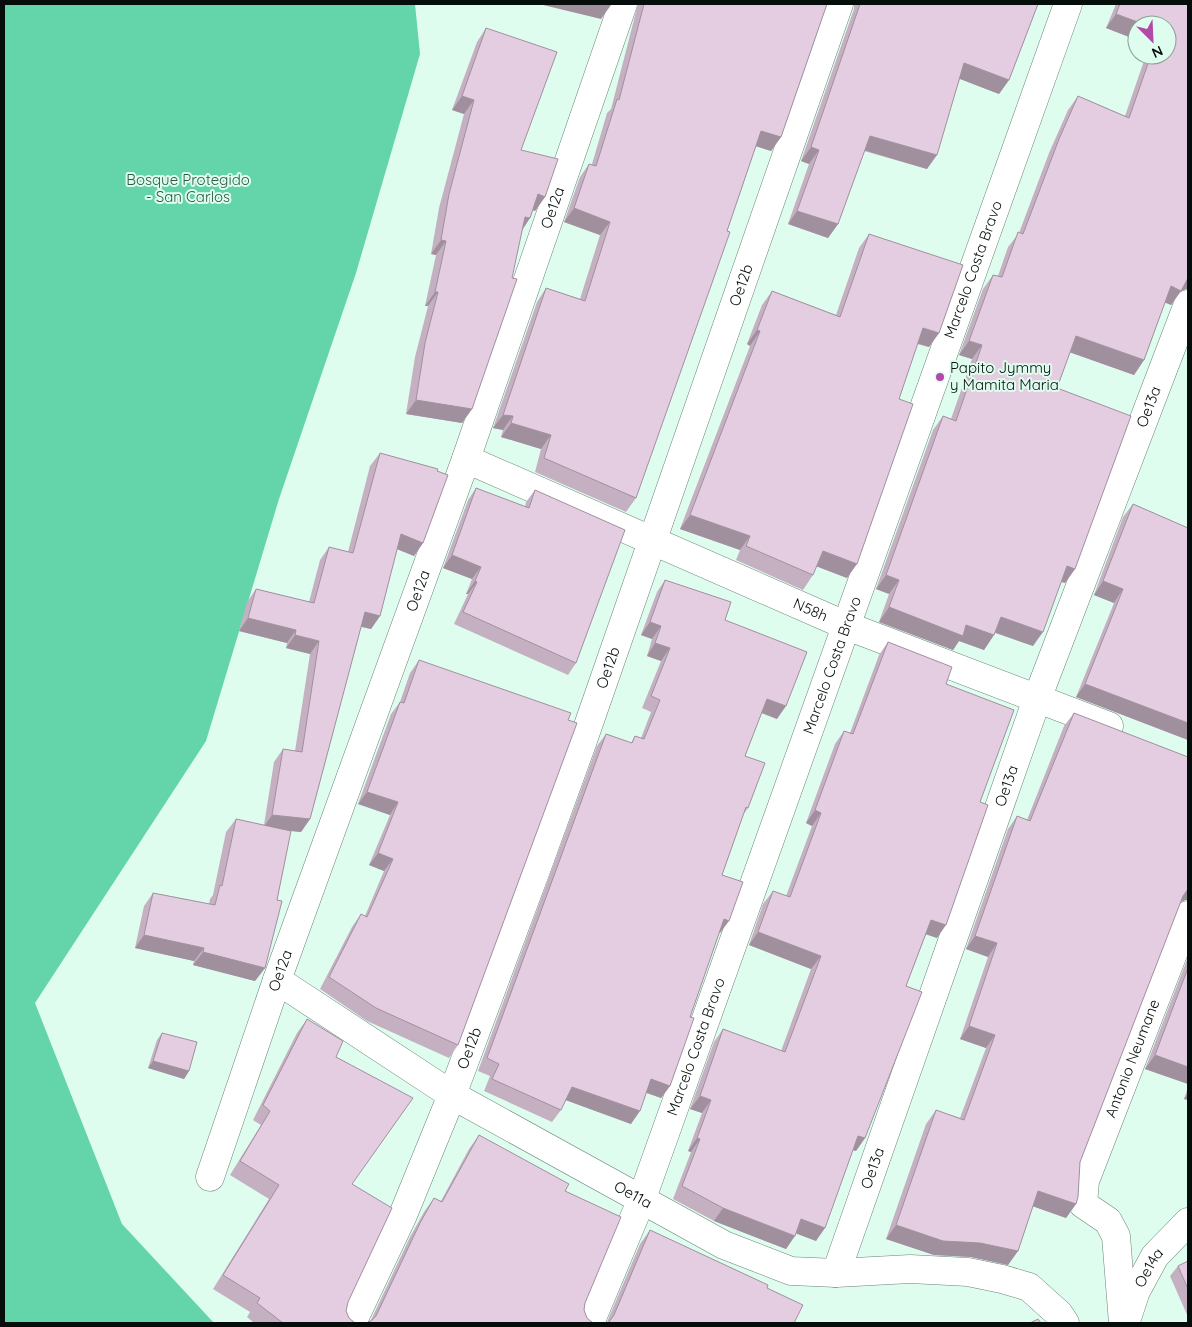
<svg xmlns="http://www.w3.org/2000/svg" width="1192" height="1327" font-family="Quicksand,sans-serif">
	<style>
		.forest { fill: #64d5aa }
		.lines { fill: none; stroke-linecap: round; stroke-linejoin: round }
		.minor-casing { stroke: #698478; stroke-width: 29 }
		.minor { stroke: #fff; stroke-width: 28 }
		.wall { fill: #c5b0c2 }
		.shaded-wall { fill: #a0909e }
		.building { fill: #e5cde1; stroke: #a0909e }
		.poi-dot { fill: #b348a8; stroke: #dffdef; stroke-width: 2 }
		.labels { text-anchor: middle; stroke-width: 4; stroke-linejoin: round; paint-order: stroke }
		.park-label { font-size: 15px; fill: #2a5946; stroke: #dffdef }
		.street-label { font-size: 15px; fill: #050e0a; stroke: #dffdef }
		.poi-label { font-size: 15px; fill: #050e0a; stroke: #dffdef; text-anchor: start }
	</style>
	<rect width="100%" height="100%" fill="#dffdef"/>
	<polygon class="forest" points="4,4 415,4 420,54 356,273 279,499 206,741 35,1003 122,1224 214,1323 4,1323"/>
	<g class="lines">
		<g class="minor-casing">
			<g id="minor">
				<path id="s1" d="M466,459l381,167 262,100"/>
				<path id="s2" d="M277,980l175,115 272,150 67,26 45,2 74,-4 58,3 34,7 27,8 30,27 6,9"/>
				<path id="s3" d="M210,1177l67,-197 189,-521 157,-455"/>
				<path id="s4" d="M836,1273l201,-574 151,-395"/>
				<path id="s5" d="M1127,1318l9,-27 19,-35 33,-34"/>
				<path id="s6" d="M352,1323l51,-108 49,-120 84,-225 45,-124 258,-742"/>
				<path id="s7" d="M590,1323l51,-122 427,-1197"/>
				<path id="s8" d="M1123,1323l-7,-87 -8,-15 -25,-17 2,-23 103,-266"/>
			</g>
		</g>
		<use href="#minor" class="minor"/>
	</g>
	<g class="wall">
		<polygon points="638,4 827,4 781,137 771,151 756,146 636,498 626,512 535,472 541,449 501,437 503,430 493,428 537,302 546,288 580,299 600,235 564,222 580,177 589,164 592,164 607,113 611,109"/>
		<polygon points="854,4 1038,4 1009,80 999,94 960,79 927,169 864,151 838,224 828,238 788,224 809,164 801,161 854,9"/>
		<polygon points="1116,4 1188,4 1188,289 1186,289 1181,291 1171,305 1165,302 1144,360 1134,375 1070,352 1057,388 1075,569 1065,583 1061,582 1033,646 995,633 984,650 959,641 953,650 879,622 889,594 876,589 933,430 943,416 951,419 972,359 959,355 983,289 993,275 998,276 1008,247 1019,233 1049,153 1068,110 1078,96 1125,116 1146,55 1167,55 1167,25 1137,25 1137,40 1106,28"/>
		<polygon points="486,28 521,150 545,197 535,211 533,210 530,218 522,229 472,409 462,423 406,414 415,357 428,306 425,306 436,255 431,254 439,208 464,114 452,110 477,42"/>
		<polygon points="869,234 939,333 929,347 917,344 899,399 847,578 816,566 813,575 803,590 736,560 740,550 680,529 750,346 747,344 762,305 772,291 836,315 859,248"/>
		<polygon points="380,453 423,543 414,556 397,549 380,616 371,629 361,627 310,819 301,832 291,831 277,900 265,968 255,981 193,965 194,961 135,948 144,906 153,893 209,904 210,899 213,895 226,832 236,819 264,825 274,762 283,749 295,751 310,654 286,648 287,643 239,631 247,602 256,589 309,602 320,560 329,547 348,552 370,466"/>
		<polygon points="476,488 525,507 526,502 535,490 576,663 568,675 454,624 468,594 466,594 472,579 443,568 468,500"/>
		<polygon points="1133,504 1188,528 1188,740 1076,697 1114,603 1094,595 1123,517"/>
		<polygon points="665,580 725,620 777,719 761,713 745,756 748,808 743,815 722,875 720,933 719,933 690,1017 670,1086 661,1098 646,1093 631,1124 565,1100 561,1110 552,1122 484,1091 490,1076 478,1071 597,746 606,734 631,743 635,736 641,738 651,712 642,708 661,661 647,656 652,639 641,635 657,592"/>
		<polygon points="888,642 946,684 980,802 937,938 926,934 906,986 865,1138 856,1151 853,1150 816,1241 796,1233 786,1249 714,1221 673,1199 691,1152 688,1151 702,1113 690,1109 714,1042 723,1029 781,1051 811,969 749,945 763,904 773,891 786,896 812,826 806,823 835,744 844,731 850,733 879,655"/>
		<polygon points="419,660 568,720 458,1045 449,1058 367,1021 320,989 352,927 361,914 365,916 384,871 369,865 390,815 358,804 391,714 400,702 410,673"/>
		<polygon points="1074,713 1185,900 1180,902 1080,1162 1076,1204 1066,1218 1033,1206 1018,1251 1008,1265 971,1257 934,1255 886,1239 926,1124 936,1110 960,1118 986,1048 960,1039 988,957 966,949 1008,829 1017,816 1027,820 1064,726"/>
		<polygon points="1188,957 1188,1084 1145,1069"/>
		<polygon points="307,1019 336,1057 352,1184 348,1302 346,1311 349,1318 355,1323 358,1323 254,1323 247,1317 250,1312 213,1289 269,1199 230,1175 261,1125 253,1120 297,1033"/>
		<polygon points="162,1033 189,1071 184,1079 148,1068 157,1040"/>
		<polygon points="1188,1087 1188,1100 1184,1099"/>
		<polygon points="479,1135 565,1191 585,1303 584,1310 587,1318 593,1323 370,1322 410,1237 424,1212 434,1198 441,1201 469,1149"/>
		<polygon points="650,1230 767,1288 607,1322 640,1244"/>
		<polygon points="1188,1261 1188,1317 1170,1276 1178,1266"/>
	</g>
	<g class="shaded-wall">
		<polygon points="539,4 605,4 611,5 601,19"/>
		<polygon points="1116,14 1146,25 1137,25 1137,40 1106,28"/>
		<polygon points="964,63 1009,80 999,94 955,77"/>
		<polygon points="462,96 474,100 464,114 452,110"/>
		<polygon points="761,131 781,137 771,151 752,145"/>
		<polygon points="870,136 937,155 927,169 860,149"/>
		<polygon points="811,147 819,150 809,164 801,161"/>
		<polygon points="538,194 545,197 535,211 528,208"/>
		<polygon points="574,208 610,222 600,235 564,222"/>
		<polygon points="797,211 838,224 828,238 788,224"/>
		<polygon points="525,217 530,218 521,232"/>
		<polygon points="441,240 446,241 436,255 431,254"/>
		<polygon points="1188,278 1188,289 1186,289 1181,291 1171,305 1161,301 1171,286"/>
		<polygon points="435,292 438,292 428,306 425,306"/>
		<polygon points="923,328 939,333 929,347 913,342"/>
		<polygon points="757,330 760,331 750,346 747,344"/>
		<polygon points="1076,336 1144,360 1134,375 1066,351"/>
		<polygon points="969,341 982,345 972,359 959,355"/>
		<polygon points="416,400 472,409 462,423 406,414"/>
		<polygon points="503,415 513,416 503,430 493,428"/>
		<polygon points="511,423 551,435 541,449 501,437"/>
		<polygon points="690,515 750,536 740,550 680,529"/>
		<polygon points="401,534 423,543 414,556 392,547"/>
		<polygon points="823,551 857,564 847,578 813,565"/>
		<polygon points="452,555 481,567 472,579 443,568"/>
		<polygon points="1067,566 1075,569 1065,583 1057,580"/>
		<polygon points="886,575 899,580 889,594 876,589"/>
		<polygon points="475,581 477,582 468,594 466,594"/>
		<polygon points="1103,581 1123,589 1114,603 1094,595"/>
		<polygon points="889,607 966,625 994,635 984,650 959,641 953,650 879,622"/>
		<polygon points="365,612 380,616 371,629 355,625"/>
		<polygon points="1001,617 1043,632 1033,646 991,631"/>
		<polygon points="248,618 296,630 287,643 239,631"/>
		<polygon points="650,622 661,626 652,639 641,635"/>
		<polygon points="295,635 319,641 310,654 286,648"/>
		<polygon points="655,643 670,648 661,661 647,656"/>
		<polygon points="1085,684 1188,723 1188,740 1076,697"/>
		<polygon points="767,699 786,706 777,719 758,711"/>
		<polygon points="367,792 398,802 390,815 358,804"/>
		<polygon points="815,810 821,813 812,826 806,823"/>
		<polygon points="272,815 310,819 301,832 263,828"/>
		<polygon points="378,853 393,859 384,871 369,865"/>
		<polygon points="1188,889 1188,900 1185,900 1178,903"/>
		<polygon points="724,919 729,921 720,933 715,931"/>
		<polygon points="931,920 946,925 937,938 922,933"/>
		<polygon points="758,932 821,956 811,969 749,945"/>
		<polygon points="144,935 204,948 194,961 135,948"/>
		<polygon points="975,936 997,943 988,957 966,949"/>
		<polygon points="203,952 265,968 255,981 193,965"/>
		<polygon points="969,1026 995,1035 986,1048 960,1039"/>
		<polygon points="1155,1055 1188,1067 1188,1084 1145,1069"/>
		<polygon points="153,1061 189,1071 184,1079 148,1068"/>
		<polygon points="651,1079 670,1086 661,1098 642,1091"/>
		<polygon points="572,1087 640,1111 631,1124 563,1099"/>
		<polygon points="1188,1093 1188,1100 1184,1099"/>
		<polygon points="700,1096 711,1100 702,1113 690,1109"/>
		<polygon points="858,1136 865,1138 856,1151 849,1149"/>
		<polygon points="697,1138 700,1139 691,1152 688,1151"/>
		<polygon points="1038,1191 1076,1204 1066,1218 1029,1205"/>
		<polygon points="723,1208 795,1236 786,1249 714,1221"/>
		<polygon points="801,1219 825,1228 816,1241 792,1232"/>
		<polygon points="896,1225 980,1243 1018,1251 1008,1265 971,1257 934,1255 886,1239"/>
	</g>
	<g class="building">
		<polygon points="644,4 827,4 781,137 761,131 727,231 730,232 636,498 544,458 551,435 511,423 513,416 503,415 546,288 585,301 610,222 574,208 589,164 596,166 617,99 619,100"/>
		<polygon points="860,4 1038,4 1009,80 964,63 937,155 870,136 838,224 797,211 819,150 811,147"/>
		<polygon points="1120,4 1188,4 1188,278 1181,291 1171,286 1144,360 1076,336 1057,388 1131,416 1075,569 1067,566 1043,632 1001,617 994,635 966,625 963,636 889,607 899,580 886,575 943,416 956,421 982,345 969,341 993,275 1002,277 1018,232 1023,234 1059,139 1078,96 1129,118 1151,55 1167,55 1167,25 1146,25 1116,14"/>
		<polygon points="486,28 557,52 521,150 558,159 545,197 538,194 530,218 525,217 512,278 517,279 472,409 416,400 425,343 438,292 435,292 446,241 441,240 449,194 474,100 462,96"/>
		<polygon points="869,234 963,265 939,333 923,328 899,399 913,404 857,564 823,551 813,575 746,546 750,536 690,515 760,331 757,330 772,291 840,317"/>
		<polygon points="380,453 438,469 437,471 448,475 423,543 401,534 380,616 365,612 310,819 272,815 283,749 302,752 319,641 295,635 296,630 248,618 256,589 314,603 329,547 353,553"/>
		<polygon points="476,488 529,508 535,490 625,530 576,663 463,612 477,582 475,581 481,567 452,555"/>
		<polygon points="1133,504 1188,528 1188,723 1085,684 1123,589 1103,581"/>
		<polygon points="665,580 731,602 725,620 807,652 786,706 767,699 745,756 765,763 748,808 746,807 722,875 743,882 729,921 724,919 690,1017 694,1018 670,1086 651,1079 640,1111 572,1087 561,1110 492,1079 499,1064 487,1058 606,734 632,743 635,736 644,739 660,700 651,696 670,648 655,643 661,626 650,622"/>
		<polygon points="888,642 952,667 946,684 1014,710 980,802 988,805 946,925 931,920 906,986 922,992 865,1138 858,1136 825,1228 801,1219 795,1236 723,1208 682,1186 700,1139 697,1138 711,1100 700,1096 723,1029 785,1052 821,956 758,932 773,891 790,897 821,813 815,810 844,731 853,734"/>
		<polygon points="419,660 571,713 568,720 577,723 458,1045 376,1008 329,977 361,914 367,917 393,859 378,853 398,802 367,792 400,702 404,703"/>
		<polygon points="1074,713 1188,757 1188,889 1183,896 1080,1162 1078,1197 1076,1204 1038,1191 1018,1251 980,1243 943,1241 896,1225 936,1110 964,1120 995,1035 969,1026 997,943 975,936 1017,816 1030,821"/>
		<polygon points="236,819 291,831 277,900 282,901 265,968 203,952 204,948 144,935 153,893 215,905 220,885 222,886"/>
		<polygon points="1188,968 1188,1067 1155,1055"/>
		<polygon points="307,1019 343,1041 336,1057 413,1098 352,1184 392,1208 348,1302 346,1311 349,1318 355,1323 358,1323 283,1323 257,1303 260,1298 223,1275 279,1185 240,1161 270,1111 263,1105"/>
		<polygon points="162,1033 197,1042 189,1071 153,1061"/>
		<polygon points="479,1135 569,1184 565,1191 621,1217 585,1303 584,1310 587,1318 593,1323 595,1323 366,1323 371,1321 376,1316 420,1223 434,1198 442,1202"/>
		<polygon points="650,1230 768,1285 767,1288 803,1305 794,1323 605,1323 609,1322 614,1315"/>
		<polygon points="1188,1261 1188,1289 1178,1266"/>
		<polygon points="1038,1319 1041,1323 1030,1323"/>
	</g>
	<circle class="poi-dot" cx="940" cy="377" r="5"/>
	<g class="labels">
		<g class="park-label">
			<text x="188" y="185">Bosque Protegido<tspan x="188" dy="17">- San Carlos</tspan></text>
		</g>
		<g class="street-label">
			<text dy="5" stroke="none"><textPath href="#s3" startOffset="1028">Oe12a</textPath></text>
			<text dy="5" stroke="none"><textPath href="#s7" startOffset="1121">Marcelo Costa Bravo</textPath></text>
			<text dy="5" stroke="none"><textPath href="#s6" startOffset="1109">Oe12b</textPath></text>
			<text dy="5" stroke="none"><textPath href="#s4" startOffset="921">Oe13a</textPath></text>
			<text dy="5" stroke="none"><textPath href="#s3" startOffset="622">Oe12a</textPath></text>
			<text dy="5" stroke="none"><textPath href="#s1" startOffset="376">N58h</textPath></text>
			<text dy="5" stroke="none"><textPath href="#s7" startOffset="701">Marcelo Costa Bravo</textPath></text>
			<text dy="5" stroke="none"><textPath href="#s6" startOffset="704">Oe12b</textPath></text>
			<text dy="5" stroke="none"><textPath href="#s4" startOffset="516">Oe13a</textPath></text>
			<text dy="5" stroke="none"><textPath href="#s3" startOffset="218">Oe12a</textPath></text>
			<text dy="5" stroke="none"><textPath href="#s7" startOffset="296">Marcelo Costa Bravo</textPath></text>
			<text dy="5" stroke="none"><textPath href="#s6" startOffset="299">Oe12b</textPath></text>
			<text dy="5" stroke="none"><textPath href="#s8" startOffset="289">Antonio Neumane</textPath></text>
			<text dy="5" stroke="none"><textPath href="#s4" startOffset="111">Oe13a</textPath></text>
			<text dy="5" stroke="none"><textPath href="#s2" startOffset="416">Oe11a</textPath></text>
			<text dy="5" stroke="none"><textPath href="#s5" startOffset="55">Oe14a</textPath></text>
		</g>
		<g class="poi-label">
			<text x="950" y="373">Papito Jymmy<tspan x="950" dy="17">y Mamita Maria</tspan></text>
		</g>
	</g>
	<rect width="1192" height="1327" fill="none" stroke="#050e0a" stroke-width="10"/>
	<g transform="translate(1152 40) rotate(156)"><circle r="24" fill="#dffdef" stroke="#889d93"/>
	<path d="M0-4L9 19L0 12L-9 19Z" fill="#b348a8"/>
	<text y="-8" font-size="14" font-weight="bold" text-anchor="middle" fill="#050e0a">N</text>
	</g>
</svg>
